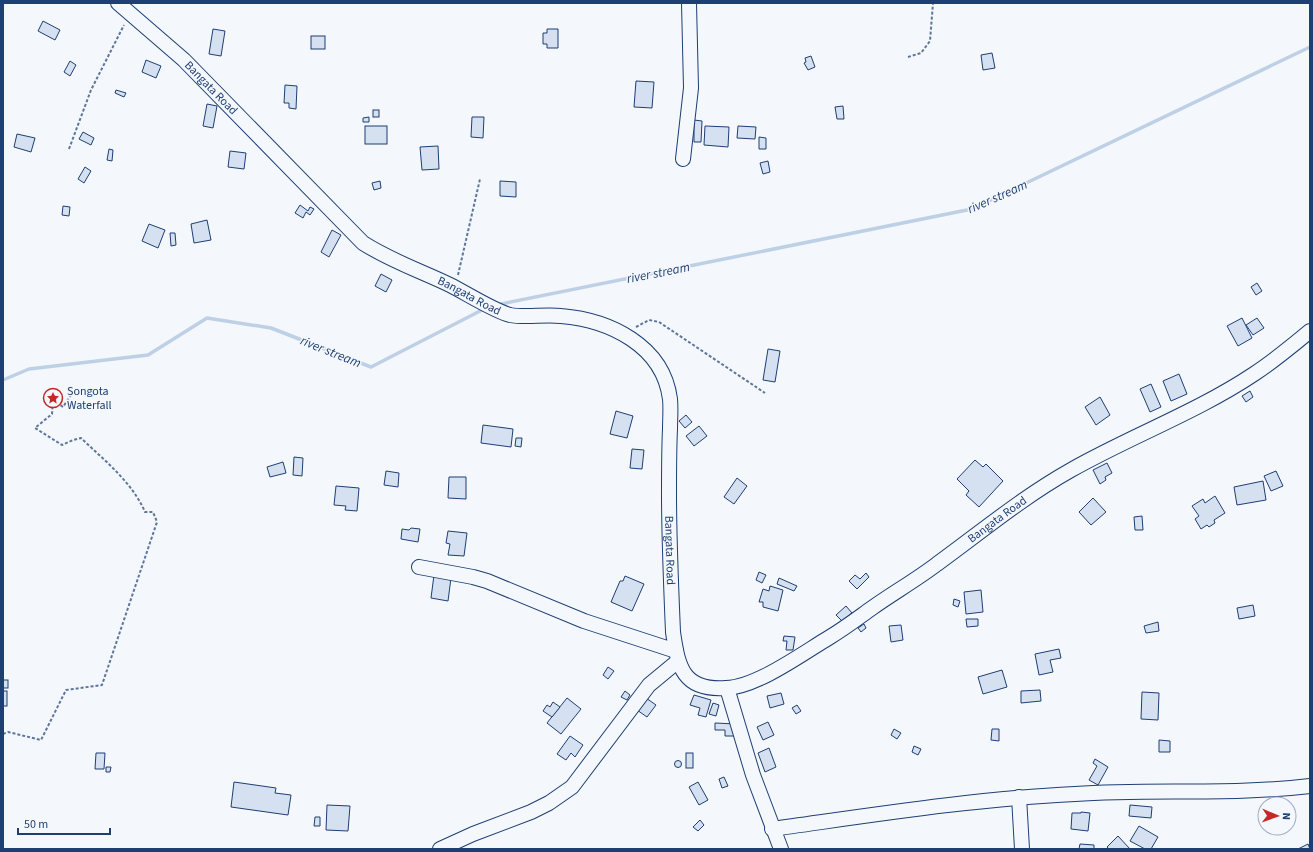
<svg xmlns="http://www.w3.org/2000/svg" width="1313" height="852" font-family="'Source Sans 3',sans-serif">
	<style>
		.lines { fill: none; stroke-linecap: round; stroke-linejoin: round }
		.stream { stroke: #bed0e5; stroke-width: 3.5 }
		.building { fill: #d5e0f0; stroke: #1d3f73 }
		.minor-casing { stroke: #1d3f73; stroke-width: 16 }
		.path { stroke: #5e769c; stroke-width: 2; stroke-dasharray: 3 2; stroke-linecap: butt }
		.minor { stroke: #f4f7fb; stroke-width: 14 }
		.labels { text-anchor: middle; stroke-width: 3; stroke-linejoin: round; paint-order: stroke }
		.street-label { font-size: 12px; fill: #1d3f73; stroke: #f4f7fb }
		.poi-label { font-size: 12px; fill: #1d3f73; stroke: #f4f7fb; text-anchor: start }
		.water-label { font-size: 13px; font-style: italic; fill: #1d3f73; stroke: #f4f7fb }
	</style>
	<rect width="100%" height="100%" fill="#f4f7fb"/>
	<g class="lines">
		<g class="stream">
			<polyline points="496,305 972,209 1310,47"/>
			<polyline points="3,380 29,369 148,355 207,318 271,328 371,367 484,309"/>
		</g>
	</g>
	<g class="building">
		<polygon points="43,21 60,30 55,40 38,31"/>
		<polygon points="213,29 225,31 221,56 209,54"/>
		<polygon points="547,29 558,29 558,48 547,48 547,44 543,44 543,33 547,33"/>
		<rect x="311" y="36" width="14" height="13"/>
		<polygon points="992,53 995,68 983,70 981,55"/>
		<polygon points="811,56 815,67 808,70 804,63 806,62 805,58"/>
		<polygon points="146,60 161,66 156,78 142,72"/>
		<polygon points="70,61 76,65 70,76 64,72"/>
		<polygon points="636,81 654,82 652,108 634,107"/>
		<polygon points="285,85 297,86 296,109 289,108 289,103 284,103"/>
		<polygon points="116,90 126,93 124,97 115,93"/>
		<polygon points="207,104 217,106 213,128 203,126"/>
		<polygon points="843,106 844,119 837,119 835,107"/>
		<rect x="373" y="110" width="6" height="7"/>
		<polygon points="369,117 369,122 363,122 363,118"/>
		<polygon points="472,117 484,117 483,138 471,137"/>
		<polygon points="694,120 702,121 701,142 694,142"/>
		<rect x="365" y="126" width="22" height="18"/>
		<polygon points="705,126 729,127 728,147 704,145"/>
		<polygon points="738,126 756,127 755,139 737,138"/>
		<polygon points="83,132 94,138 91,145 79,139"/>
		<polygon points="17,134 35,138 31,152 14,147"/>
		<polygon points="759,137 766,138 766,149 759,149"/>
		<polygon points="438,146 439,169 422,170 420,147"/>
		<polygon points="109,149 113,150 112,161 107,160"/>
		<polygon points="230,151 246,153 244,169 228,167"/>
		<polygon points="768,161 770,172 763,174 760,163"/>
		<polygon points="85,167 91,171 84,183 78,179"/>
		<polygon points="380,181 381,188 374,190 372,183"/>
		<polygon points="500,181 516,182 516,197 500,196"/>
		<polygon points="300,205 308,211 310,207 314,209 310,215 306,212 303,218 295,213"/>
		<polygon points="63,206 70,207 69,216 62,215"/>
		<polygon points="207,220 211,240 194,243 191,224"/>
		<polygon points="149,224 165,230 158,248 142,241"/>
		<polygon points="332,230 341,235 329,257 321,252"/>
		<polygon points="170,233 175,233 176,245 171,246"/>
		<polygon points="381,274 392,280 386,292 375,286"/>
		<polygon points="1257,283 1262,291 1256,295 1251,287"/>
		<polygon points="1242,318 1252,338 1238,346 1227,326"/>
		<polygon points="1257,318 1264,328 1253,335 1246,325"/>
		<polygon points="768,349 780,351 775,382 763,380"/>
		<polygon points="1179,374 1187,394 1171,401 1163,381"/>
		<polygon points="1151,384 1161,407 1150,412 1140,389"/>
		<polygon points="1250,391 1253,397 1246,402 1242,396"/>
		<polygon points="1100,397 1110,415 1096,425 1085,407"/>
		<polygon points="616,411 633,416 627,438 610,434"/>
		<polygon points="686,415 692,422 685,428 679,421"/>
		<polygon points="483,425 513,429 511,447 481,443"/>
		<polygon points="699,426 707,436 694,446 686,436"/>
		<polygon points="516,438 522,438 521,447 515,446"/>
		<polygon points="632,449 644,450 642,469 630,468"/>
		<polygon points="294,457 303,458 302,476 293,475"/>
		<polygon points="975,460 983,467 986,464 1003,481 979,507 966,495 969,491 957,479"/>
		<polygon points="283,462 286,473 270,477 267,467"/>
		<polygon points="1107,463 1112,473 1105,477 1106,480 1100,484 1093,470"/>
		<polygon points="386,471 399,473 398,487 384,485"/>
		<polygon points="1276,471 1283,486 1271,491 1264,476"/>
		<polygon points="449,477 466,477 466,499 448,498"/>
		<polygon points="737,478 747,486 734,504 724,497"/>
		<polygon points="1263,481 1266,500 1237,505 1234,487"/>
		<polygon points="336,486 359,488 357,511 345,510 346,506 334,505"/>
		<polygon points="1215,496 1225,513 1214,520 1215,523 1209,527 1207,525 1201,529 1195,519 1199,516 1192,506 1203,499 1205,503"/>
		<polygon points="1093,498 1106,512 1091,525 1079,512"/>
		<polygon points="1142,516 1143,530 1135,530 1134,517"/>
		<polygon points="411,528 420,529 418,542 401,539 402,529 409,530"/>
		<polygon points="448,531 467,533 464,556 448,555 450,544 446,543"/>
		<polygon points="759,572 766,575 762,583 756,580"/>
		<polygon points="866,573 869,577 857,589 849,581 855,575 860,579"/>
		<polygon points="434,575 451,578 448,601 431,598"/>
		<polygon points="625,576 644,584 632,611 611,602 620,581 623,581"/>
		<polygon points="779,578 797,586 794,591 777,584"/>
		<polygon points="770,586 783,590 778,611 763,607 763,602 759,602 763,589 769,591"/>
		<polygon points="981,590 983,612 966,614 964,592"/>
		<polygon points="954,599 960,601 958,607 953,605"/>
		<polygon points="1253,605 1255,616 1239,619 1237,608"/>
		<polygon points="846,606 852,613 842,621 836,615"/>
		<polygon points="966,619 978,619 978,626 967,627"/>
		<polygon points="1158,622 1159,631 1146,633 1144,626"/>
		<polygon points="864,624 866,628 861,632 858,628"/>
		<polygon points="901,625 903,640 891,642 889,626"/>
		<polygon points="784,636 795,637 793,650 786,650 787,641 783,641"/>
		<polygon points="1059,649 1061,658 1050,660 1053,672 1039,675 1035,654"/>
		<polygon points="608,667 614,671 608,679 603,675"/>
		<polygon points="1002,670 1007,687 983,694 978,677"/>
		<rect x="3" y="680" width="5" height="8"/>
		<polygon points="1040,690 1041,701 1021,703 1021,691"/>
		<rect x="3" y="691" width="4" height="15"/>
		<polygon points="625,691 630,695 627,700 621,697"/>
		<polygon points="1142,692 1159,693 1158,720 1141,719"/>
		<polygon points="781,693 784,704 770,708 767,696"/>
		<polygon points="694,695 711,700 706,717 698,715 700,708 690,705"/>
		<polygon points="567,698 581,709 561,734 547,723"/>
		<polygon points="646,698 656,705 647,717 637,710"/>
		<polygon points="553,702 560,707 552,717 543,711 547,705 550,707"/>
		<polygon points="713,703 719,705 716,716 709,714"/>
		<polygon points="797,705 801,711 796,714 792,708"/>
		<polygon points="768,722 774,735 763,740 757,727"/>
		<polygon points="715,723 736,724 736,736 725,736 725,730 715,730"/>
		<polygon points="894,729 901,733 897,739 891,735"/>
		<polygon points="992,729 999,729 999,741 991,740"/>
		<polygon points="570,736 583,745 575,757 571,753 566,760 557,754"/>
		<polygon points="1159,740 1170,741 1170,752 1159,752"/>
		<polygon points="914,746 921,749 918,755 912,752"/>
		<polygon points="769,748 776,767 765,772 758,753"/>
		<polygon points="96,753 105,753 104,769 95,769"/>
		<rect x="686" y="753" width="7" height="15"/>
		<polygon points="1095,759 1108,767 1098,785 1089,780 1097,766 1093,763"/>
		<circle cx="678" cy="764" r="3.5"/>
		<polygon points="106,767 111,767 110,772 106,772"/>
		<polygon points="724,777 728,786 722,788 719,779"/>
		<polygon points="234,782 276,788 275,793 291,795 288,815 231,807"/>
		<polygon points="698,782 708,800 699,805 689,787"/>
		<polygon points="327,805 350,806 348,831 326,830"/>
		<polygon points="1130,805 1152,807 1151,818 1129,816"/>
		<polygon points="1081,812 1090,813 1088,831 1071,829 1072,813 1081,813"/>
		<polygon points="315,817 320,817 320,826 314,826"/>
		<polygon points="700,820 704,825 698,831 693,827"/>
		<polygon points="1139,826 1158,837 1151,849 1145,849 1130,841"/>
		<polygon points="1118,836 1130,849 1109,849 1107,847"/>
		<polygon points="1080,844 1094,845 1094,849 1079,849"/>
		<polygon points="1308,844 1310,849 1298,849"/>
	</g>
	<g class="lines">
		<g class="minor-casing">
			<g id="minor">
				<path id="s1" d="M118,3l66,57 179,183c28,18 58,28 87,42 16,8 44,26 60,30 16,3 35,-1 51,1 48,4 102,29 109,83 1,10 0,20 0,30 -1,21 -1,42 -1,64 0,46 2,92 4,139 5,35 10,59 53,56 31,-1 77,-35 104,-51 15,-9 28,-19 42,-29 21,-15 44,-28 65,-44 44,-32 86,-67 134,-94 60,-34 126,-58 183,-96 20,-13 38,-28 56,-43"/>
				<polyline points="683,159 691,88 689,3"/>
				<polyline points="419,567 473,577 487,581 584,621 676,651"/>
				<polyline points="727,688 753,775 781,849"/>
				<polyline points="1019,797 1022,849"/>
				<path d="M772,829c101,-14 201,-30 303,-35 78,-5 157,1 235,-8"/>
				<polyline points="440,849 473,834 531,812 549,803 572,787 649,685 678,661"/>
			</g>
		</g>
		<g class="path">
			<polyline points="908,57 921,53 930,41 933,3"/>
			<polyline points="69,149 91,90 124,25"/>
			<polyline points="458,275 480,179"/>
			<polyline points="636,327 649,320 659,322 765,393"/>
			<path d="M3,734l5,-2 33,8 25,-50 36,-5 55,-163 -4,-10h-8c-13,-30 -40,-51 -64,-74l-8,2 -11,5 -27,-17 17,-14 1,-15 10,8 10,-15 18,-2"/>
		</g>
		<use href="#minor" class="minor"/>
	</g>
	<defs>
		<g id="sight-ring" transform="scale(1)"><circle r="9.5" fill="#f4f7fb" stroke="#c62828" stroke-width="1.5"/><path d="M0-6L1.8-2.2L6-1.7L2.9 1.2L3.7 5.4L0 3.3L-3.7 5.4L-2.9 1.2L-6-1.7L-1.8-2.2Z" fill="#c62828"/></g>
	</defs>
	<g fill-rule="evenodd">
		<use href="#sight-ring" x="53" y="398"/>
	</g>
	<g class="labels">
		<g class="street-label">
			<text dy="4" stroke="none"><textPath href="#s1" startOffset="126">Bangata Road</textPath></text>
			<text dy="4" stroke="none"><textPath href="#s1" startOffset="462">Bangata Road</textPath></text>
			<text dy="4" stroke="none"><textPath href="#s1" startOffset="1350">Bangata Road</textPath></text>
			<text dy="4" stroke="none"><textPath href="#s1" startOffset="858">Bangata Road</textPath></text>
		</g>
		<g class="poi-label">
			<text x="67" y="395">Songota<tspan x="67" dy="14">Waterfall</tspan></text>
		</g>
		<g class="water-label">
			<text transform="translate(997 196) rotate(-24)" y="5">river stream</text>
			<text transform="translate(658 272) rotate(-11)" y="5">river stream</text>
			<text transform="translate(331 351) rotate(22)" y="5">river stream</text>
		</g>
	</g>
	<rect width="1313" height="852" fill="none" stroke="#1d3f73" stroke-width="8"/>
	<g transform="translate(1277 816) rotate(92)"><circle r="19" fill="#f4f7fb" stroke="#9eadc5"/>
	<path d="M0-3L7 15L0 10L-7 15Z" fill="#c62828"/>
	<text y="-6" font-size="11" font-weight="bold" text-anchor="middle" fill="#1d3f73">N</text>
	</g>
	<path d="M18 828v6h92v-6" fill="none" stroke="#1d3f73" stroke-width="2"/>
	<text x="24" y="828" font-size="12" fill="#1d3f73" stroke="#f4f7fb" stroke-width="3" paint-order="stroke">50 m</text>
</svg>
